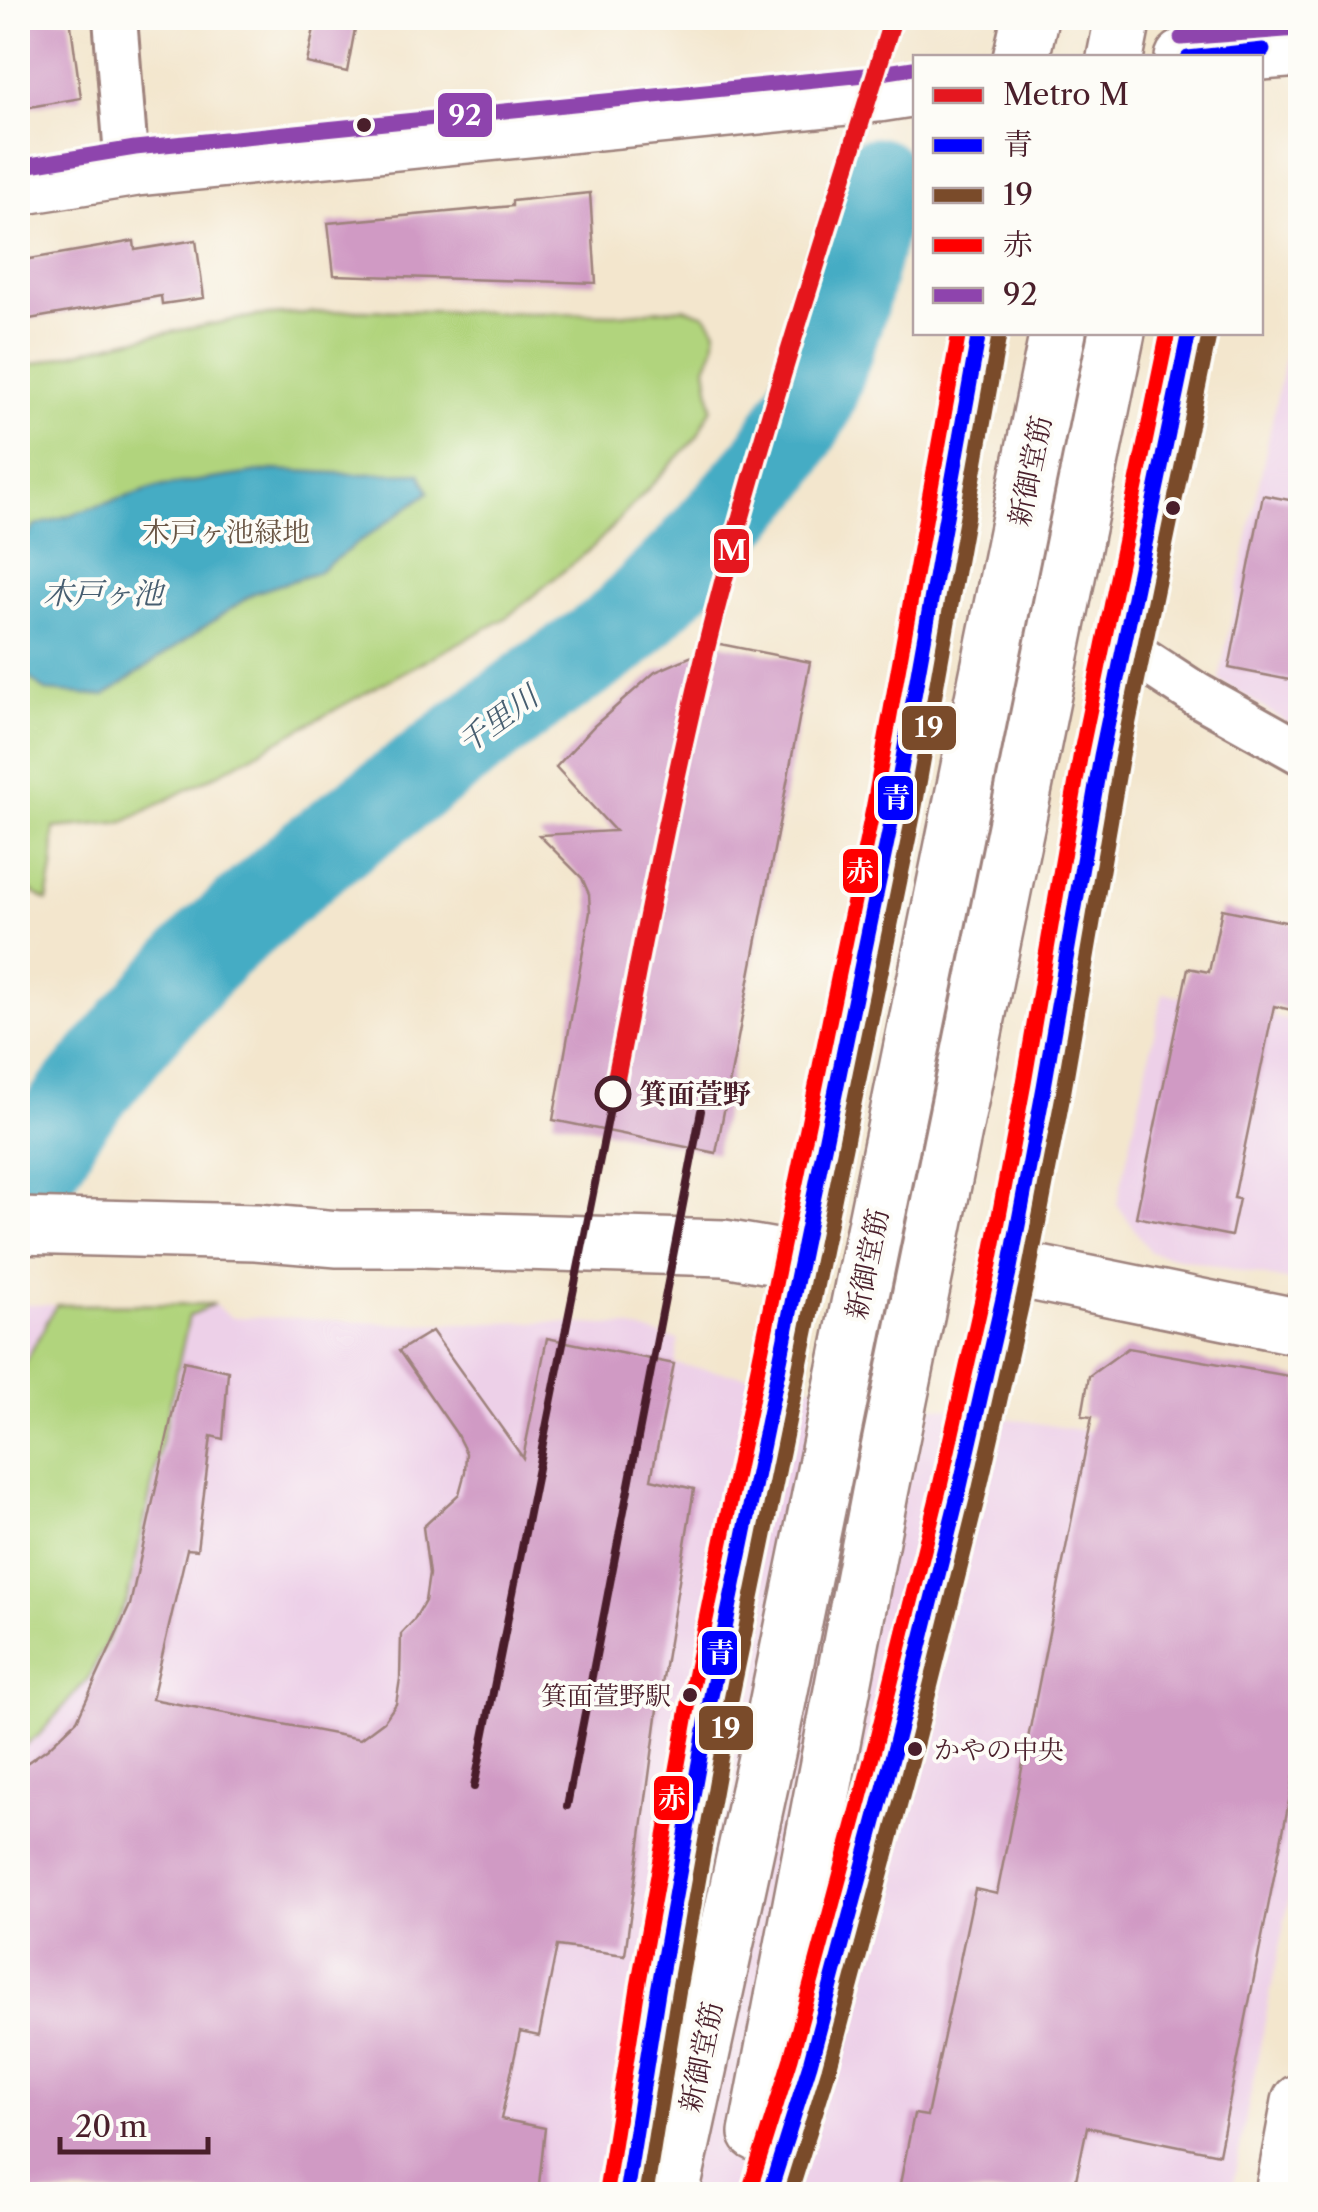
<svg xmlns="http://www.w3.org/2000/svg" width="1318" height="2212" font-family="'Libre Caslon Text','Noto Serif JP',serif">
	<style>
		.built { fill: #edd0e8 }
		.green { fill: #b1d47d; stroke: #7e7a54; stroke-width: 2.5 }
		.water { fill: #44acc4; stroke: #476678; stroke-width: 2.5 }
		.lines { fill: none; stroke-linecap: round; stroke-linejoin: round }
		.river { stroke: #44acc4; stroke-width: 88 }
		.building { fill: #d09ac4 }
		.street-casing { stroke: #9e827c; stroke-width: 48 }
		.secondary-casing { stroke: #9e827c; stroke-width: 60 }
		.highway-casing { stroke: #9e827c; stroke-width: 60 }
		.street { stroke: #fff; stroke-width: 42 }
		.secondary { stroke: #fff; stroke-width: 55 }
		.highway { stroke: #fff; stroke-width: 55 }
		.rail { stroke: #4a1f2b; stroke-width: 8 }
		.bus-1-casing { stroke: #fdfcf7; stroke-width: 22 }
		.bus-2-casing { stroke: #fdfcf7; stroke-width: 22 }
		.bus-3-casing { stroke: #fdfcf7; stroke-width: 22 }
		.bus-4-casing { stroke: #fdfcf7; stroke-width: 22 }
		.bus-1 { stroke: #00f; stroke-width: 15 }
		.bus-2 { stroke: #7a4b2a; stroke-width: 15 }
		.bus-3 { stroke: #f00; stroke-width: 15 }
		.bus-4 { stroke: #8e44ad; stroke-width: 15 }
		.metro-1-casing { stroke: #fdfcf7; stroke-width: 25 }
		.metro-1 { stroke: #e5171f; stroke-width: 18 }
		.bus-dot { fill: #4a1f2b; stroke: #fdfcf7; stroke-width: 4 }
		.stop-dot { fill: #fdfcf7; stroke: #4a1f2b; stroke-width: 5 }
		.labels { text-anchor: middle; stroke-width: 8; stroke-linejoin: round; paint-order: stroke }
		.bus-label { font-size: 26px; fill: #4a1f2b; stroke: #fdfcf7; text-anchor: end }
		.street-label { font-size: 28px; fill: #4a1f2b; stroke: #fdfcf7 }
		.park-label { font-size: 28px; fill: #695544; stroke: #fdfcf7 }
		.stop-label { font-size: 28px; font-weight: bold; fill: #4a1f2b; stroke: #fdfcf7; text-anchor: start }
		.water-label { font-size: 30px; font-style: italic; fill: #475e70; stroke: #fdfcf7 }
		.line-badge { stroke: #fdfcf7; stroke-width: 4 }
		.badge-label { font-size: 28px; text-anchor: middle; font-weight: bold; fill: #fff }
	</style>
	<rect width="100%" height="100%" fill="#fdfcf7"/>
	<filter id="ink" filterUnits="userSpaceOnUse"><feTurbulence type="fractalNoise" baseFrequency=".01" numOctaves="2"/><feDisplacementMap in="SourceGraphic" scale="20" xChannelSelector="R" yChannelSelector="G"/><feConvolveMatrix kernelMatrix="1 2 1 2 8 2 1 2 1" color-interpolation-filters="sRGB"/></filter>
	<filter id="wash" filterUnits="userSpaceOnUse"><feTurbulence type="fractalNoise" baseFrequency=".0048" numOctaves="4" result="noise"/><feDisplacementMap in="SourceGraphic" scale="40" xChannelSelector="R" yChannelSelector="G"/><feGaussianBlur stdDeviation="2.25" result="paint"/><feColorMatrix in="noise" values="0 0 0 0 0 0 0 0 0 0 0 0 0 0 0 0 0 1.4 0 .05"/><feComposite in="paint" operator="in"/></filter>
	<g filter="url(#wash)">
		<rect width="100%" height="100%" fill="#f3e6cd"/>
		<g class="built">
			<polygon points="1300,283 1300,727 1286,722 1219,680"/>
			<polygon points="1163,993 1300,1022 1300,1283 1150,1252 1117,1204"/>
			<polygon points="214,1304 231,1317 303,1318 396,1324 549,1322 624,1326 679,1340 675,1364 1300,1466 1300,1843 1231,2194 18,2194 18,1305"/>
		</g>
		<g class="green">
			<polygon points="684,308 706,315 716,330 714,348 706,367 712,407 697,437 594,546 506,618 400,674 225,770 124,822 54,828 53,869 47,901 18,883 18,368 123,341 255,316 359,310 616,314"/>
			<polygon points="214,1304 189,1316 127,1600 89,1677 38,1736 18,1749 18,1376 56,1305"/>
		</g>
		<polygon class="water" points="273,470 357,474 420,473 429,492 316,573 254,593 104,696 46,691 18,669 18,547 35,526 157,487"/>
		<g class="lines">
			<polyline class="river" points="18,1194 48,1146 58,1126 73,1106 136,1030 211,947 312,857 539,686 614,635 689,561 772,466 807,408 818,381 844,304 876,181"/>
		</g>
		<g id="blocks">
			<g class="building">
				<polygon points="18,18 70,18 81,98 18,109"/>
				<polygon points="316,18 357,18 347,72 307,63"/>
				<polygon points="590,193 596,283 334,275 328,223 512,206 512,201"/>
				<polygon points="196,240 204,298 162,304 161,296 18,321 18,261 134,241 135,250"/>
				<polygon points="1263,495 1300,502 1300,682 1229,668"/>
				<polygon points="720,644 810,662 716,1153 553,1120 590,912 589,894 582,878 539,835 615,831 556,767 594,726 655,672"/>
				<polygon points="1222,909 1300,925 1300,1012 1274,1006 1234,1198 1239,1199 1231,1236 1136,1217 1188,968 1209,972"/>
				<polygon points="432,1331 523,1458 547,1338 674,1364 651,1479 694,1489 658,1709 625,1955 557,1946 539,2036 520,2032 501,2119 545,2128 538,2194 18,2194 18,1769 48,1748 77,1720 130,1605 184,1361 228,1371 223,1439 211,1436 197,1550 187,1549 152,1699 360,1739 384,1721 396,1704 400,1679 401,1634 414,1620 425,1601 429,1574 423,1527 459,1494 465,1472 466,1453 456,1433 399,1351"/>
				<polygon points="1128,1348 1300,1378 1300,1746 1219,2154 1087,2127 1073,2194 898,2194 914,2114 927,2116 975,1889 997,1894 1092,1417 1082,1416 1089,1376"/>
			</g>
		</g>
	</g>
	<g filter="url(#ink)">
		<use href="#blocks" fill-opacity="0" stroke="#9e827c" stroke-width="2.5"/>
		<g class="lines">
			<g class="street-casing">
				<g id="street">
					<polyline points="115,18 125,143 137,168"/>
					<polyline points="1124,647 1196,694 1300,752"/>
				</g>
			</g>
			<g class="secondary-casing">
				<g id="secondary">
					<polyline points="18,1226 256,1232 338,1239 424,1239 724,1248 799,1261"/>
					<polyline points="1010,1268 1300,1327"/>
					<polyline points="1283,2194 1300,2102"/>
				</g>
			</g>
			<g class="highway-casing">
				<g id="highway">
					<polyline points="1021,58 1030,18"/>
					<polyline points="1115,58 1123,18"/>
					<polyline points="1183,58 1300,49"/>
					<polyline points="18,187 137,168 878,94 916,88"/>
					<polyline points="757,2133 880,1493 1117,332"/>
					<polyline points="626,2194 658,1991 710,1701 894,808 979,332"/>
					<polyline points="671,2194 769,1744 1058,332"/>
					<polyline points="769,2194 810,2064 895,1747 959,1491 1010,1268 1044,1087 1101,756 1189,332"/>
				</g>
			</g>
			<use href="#street" class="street"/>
			<use href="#secondary" class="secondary"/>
			<use href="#highway" class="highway"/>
			<g class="rail">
				<polyline points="474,1787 613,1094"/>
				<polyline points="567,1806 701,1111"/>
			</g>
			<g class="bus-1-casing">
				<g id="bus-1">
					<polyline points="1188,58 1263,50"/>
					<polyline points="626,2194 658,1991 710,1701 894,808 979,332"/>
					<polyline points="769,2194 810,2064 895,1747 959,1491 1010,1268 1044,1087 1101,756 1189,332"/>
				</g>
			</g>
			<g class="bus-2-casing">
				<g id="bus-2">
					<polyline points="646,2194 678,1994 730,1705 914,812 999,336"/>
					<polyline points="790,2194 829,2069 914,1752 978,1496 1029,1272 1064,1090 1121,760 1209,336"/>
				</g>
			</g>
			<g class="bus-3-casing">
				<g id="bus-3">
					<polyline points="750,2188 791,2058 876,1742 940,1486 990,1264 1024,1083 1081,752 1168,332"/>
					<polyline points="606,2191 638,1987 690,1697 874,804 959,332"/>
				</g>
			</g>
			<g class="bus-4-casing">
				<g id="bus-4">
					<polyline points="1181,38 1298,29"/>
					<polyline points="18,167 135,148 875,74 913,68"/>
				</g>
			</g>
			<use href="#bus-1" class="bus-1"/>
			<use href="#bus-2" class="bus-2"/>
			<use href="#bus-3" class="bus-3"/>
			<use href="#bus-4" class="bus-4"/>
			<g class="metro-1-casing">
				<path id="metro-1" d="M613,1094c32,-161 61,-322 102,-481 52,-201 117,-397 178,-595"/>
			</g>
			<use href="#metro-1" class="metro-1"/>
		</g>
	</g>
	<g class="bus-dot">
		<circle cx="364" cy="125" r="9"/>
		<circle cx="1173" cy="508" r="9"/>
		<circle cx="690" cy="1695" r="9"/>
		<circle cx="915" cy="1749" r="9"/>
	</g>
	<circle class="stop-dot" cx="613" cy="1094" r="16"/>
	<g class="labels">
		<g class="bus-label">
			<text x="671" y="1705">箕面萱野駅</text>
			<text x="934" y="1759" text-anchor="start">かやの中央</text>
		</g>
		<g class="street-label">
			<text transform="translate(1030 471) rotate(-78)" y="10">新御堂筋</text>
			<text transform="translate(867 1264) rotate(-78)" y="10">新御堂筋</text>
			<text transform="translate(701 2057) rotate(-78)" y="10">新御堂筋</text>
		</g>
		<g class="park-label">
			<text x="226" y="542">木戸ヶ池緑地</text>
		</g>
		<g class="stop-label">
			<text x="639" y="1104">箕面萱野</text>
		</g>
		<g class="water-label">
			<text x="103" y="604">木戸ヶ池</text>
			<text transform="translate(498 720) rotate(-36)" y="10">千里川</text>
		</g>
	</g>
	<g class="line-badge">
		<rect x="436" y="91" width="58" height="48" rx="10" fill="#8e44ad"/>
		<rect x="712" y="527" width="39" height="48" rx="10" fill="#e5171f"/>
		<rect x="900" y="704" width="58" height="48" rx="10" fill="#7a4b2a"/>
		<rect x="876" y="774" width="39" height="48" rx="10" fill="#00f"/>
		<rect x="841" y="847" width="39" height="48" rx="10" fill="#f00"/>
		<rect x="700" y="1629" width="39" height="48" rx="10" fill="#00f"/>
		<rect x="697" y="1704" width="58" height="48" rx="10" fill="#7a4b2a"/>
		<rect x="652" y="1774" width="39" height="48" rx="10" fill="#f00"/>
	</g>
	<g class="badge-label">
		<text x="465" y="125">92</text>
		<text x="732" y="560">M</text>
		<text x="929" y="737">19</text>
		<text x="896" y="808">青</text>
		<text x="860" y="881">赤</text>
		<text x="720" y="1663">青</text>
		<text x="726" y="1738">19</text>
		<text x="672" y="1808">赤</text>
	</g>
	<rect width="1318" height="2212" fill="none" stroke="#fdfcf7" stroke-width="60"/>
	<rect x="913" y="55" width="350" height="280" fill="#fdfcf7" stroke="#b5a4a5" stroke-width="2.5"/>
	<rect x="933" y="88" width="50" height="15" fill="#e5171f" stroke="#b5a4a5" stroke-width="2.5"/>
	<text x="1003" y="105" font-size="30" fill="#4a1f2b">Metro M</text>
	<rect x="933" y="138" width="50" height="15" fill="#0000ff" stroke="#b5a4a5" stroke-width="2.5"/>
	<text x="1003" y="155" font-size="30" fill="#4a1f2b">青</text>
	<rect x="933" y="188" width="50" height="15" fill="#7a4b2a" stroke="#b5a4a5" stroke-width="2.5"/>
	<text x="1003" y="205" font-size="30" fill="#4a1f2b">19</text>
	<rect x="933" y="238" width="50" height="15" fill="#ff0000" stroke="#b5a4a5" stroke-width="2.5"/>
	<text x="1003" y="255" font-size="30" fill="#4a1f2b">赤</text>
	<rect x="933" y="288" width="50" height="15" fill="#8e44ad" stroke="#b5a4a5" stroke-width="2.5"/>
	<text x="1003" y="305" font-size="30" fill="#4a1f2b">92</text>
	<path d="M60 2137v15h148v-15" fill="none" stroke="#4a1f2b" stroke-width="5"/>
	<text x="75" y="2137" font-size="30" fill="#4a1f2b" stroke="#fdfcf7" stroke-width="8" paint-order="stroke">20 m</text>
</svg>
